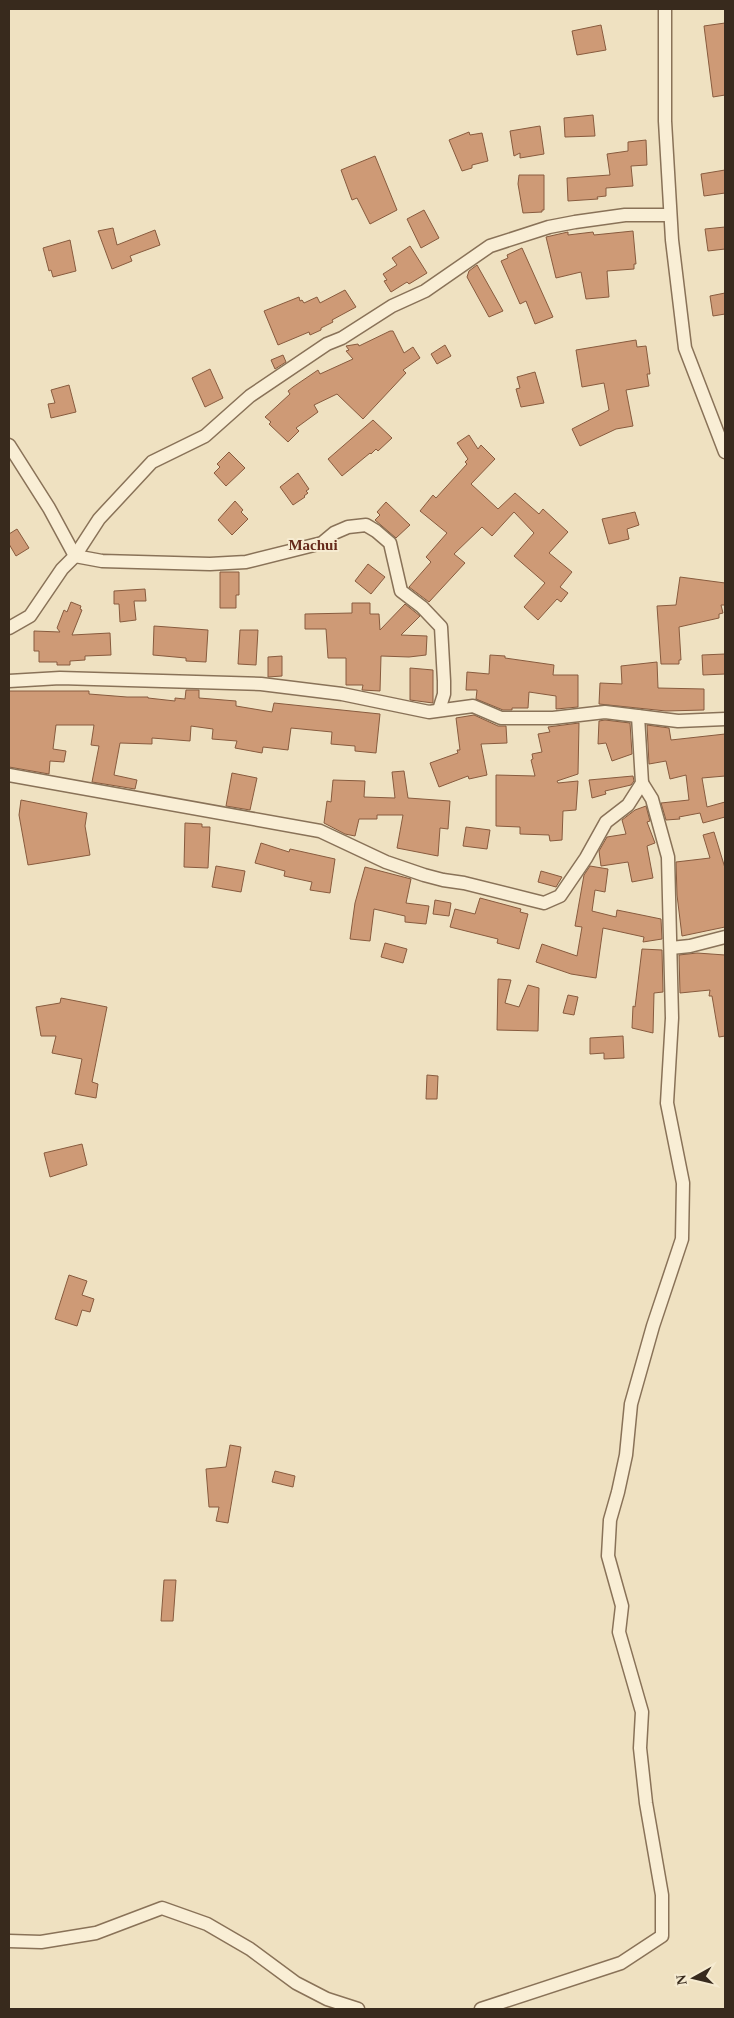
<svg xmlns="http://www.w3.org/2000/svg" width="734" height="2018" font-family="Georgia,serif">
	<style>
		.building { fill: #ce9a76; stroke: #885b3e }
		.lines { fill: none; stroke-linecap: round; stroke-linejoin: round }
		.minor-casing { stroke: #897258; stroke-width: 15 }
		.minor { stroke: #f9eed5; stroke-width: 12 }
		.labels { text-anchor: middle; stroke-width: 4; stroke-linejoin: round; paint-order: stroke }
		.quarter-label { font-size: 15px; font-weight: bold; fill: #662a1b; stroke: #f6ebd1 }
	</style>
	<rect width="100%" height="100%" fill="#efe1c1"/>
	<g class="building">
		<polygon points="725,23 725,95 713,97 704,26"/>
		<polygon points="601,25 606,50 577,55 572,31"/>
		<polygon points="593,115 595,136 565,137 564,118"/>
		<polygon points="540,126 544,154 520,158 520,153 514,156 510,131"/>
		<polygon points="469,132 470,135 482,133 488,161 472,165 472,168 462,171 449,140"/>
		<polygon points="646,140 647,165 631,166 633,186 606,188 606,196 597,197 598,199 568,201 567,178 610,175 607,154 628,151 628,142"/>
		<polygon points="375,156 397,210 370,224 357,198 352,200 341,170"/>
		<polygon points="725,170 725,193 704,196 701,174"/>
		<polygon points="519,175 544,175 544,210 542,210 542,212 523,213 518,184"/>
		<polygon points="424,210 439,238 421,248 407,219"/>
		<polygon points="725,227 725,249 708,251 705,229"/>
		<polygon points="113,228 117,245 155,230 160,245 130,256 132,261 112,269 98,231"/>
		<polygon points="633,231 636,264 634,264 634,269 607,271 609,297 586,299 581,272 556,278 546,237 568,232 568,235 593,232 594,235"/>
		<polygon points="70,240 76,271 53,277 51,270 49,271 43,248"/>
		<polygon points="410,246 427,273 409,284 407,282 391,292 384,281 387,280 383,274 397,265 392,258"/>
		<polygon points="522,248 553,317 535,324 526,301 520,304 501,261 508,258 507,255"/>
		<polygon points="477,265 503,311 489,317 467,277 469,271"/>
		<polygon points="345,290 356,307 332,320 333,322 321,328 321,330 310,335 309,332 278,345 264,311 299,297 300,301 302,300 304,303 317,297 320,303"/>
		<polygon points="725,293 725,314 713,316 710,296"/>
		<polygon points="390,331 393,331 404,353 413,347 420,358 403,370 406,373 363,419 337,394 314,405 318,412 296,428 299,431 288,442 269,424 271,422 265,417 290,394 288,391 293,387 318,370 320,374 353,359 346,351 349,350 346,346 358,344 359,346"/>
		<polygon points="636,340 637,347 646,346 650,374 647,374 649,386 626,390 633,426 616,429 580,446 572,429 609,410 604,383 582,387 576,350"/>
		<polygon points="445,345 451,356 437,364 431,354"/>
		<polygon points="283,355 286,362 275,369 271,360"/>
		<polygon points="210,369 223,398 205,407 192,378"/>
		<polygon points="535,372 544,403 521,407 516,389 520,388 517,377"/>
		<polygon points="69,385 76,412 51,418 48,404 55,403 51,390"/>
		<polygon points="373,420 392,438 378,451 376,449 371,454 370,453 342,476 328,459"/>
		<polygon points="469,435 478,449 481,445 495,459 471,484 498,509 515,493 539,514 543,509 568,532 549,553 572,572 560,587 568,593 561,602 557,599 538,620 524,607 545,583 514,556 534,533 514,512 492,536 482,527 454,554 465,563 429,602 409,587 431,562 426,557 447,533 420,511 433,495 436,498 467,464 465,462 468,459 457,443"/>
		<polygon points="229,452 245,468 226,486 214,473 220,467 217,464"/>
		<polygon points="298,473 309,489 306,491 308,493 304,496 305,497 293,505 280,487"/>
		<polygon points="235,501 243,510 241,512 248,519 232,535 218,520"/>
		<polygon points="386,502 410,525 396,538 375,520 380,515 377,512"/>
		<polygon points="635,512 639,525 627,529 629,539 609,544 602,519"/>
		<polygon points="17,529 29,548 16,556 9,544 9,534"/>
		<polygon points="368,564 385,577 371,594 355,581"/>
		<polygon points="220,572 239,572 239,595 236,595 236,608 220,608"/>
		<polygon points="680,577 725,583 725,605 721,605 723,613 719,614 719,618 679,627 681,660 679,660 679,664 661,664 657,606 676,605"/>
		<polygon points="145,589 146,601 134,601 136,620 120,622 119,604 114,604 114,591"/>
		<polygon points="71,602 81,606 80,609 82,610 72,635 110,633 111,655 85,656 85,660 70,661 70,665 57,665 57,662 39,662 39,651 34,651 34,631 60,632 57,628 64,610 67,612"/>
		<polygon points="352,603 370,603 370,614 379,614 380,630 405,604 420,616 401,635 427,636 426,655 409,657 381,656 380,691 362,690 363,685 346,685 346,658 328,658 326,629 305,629 305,614 352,613"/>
		<polygon points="154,626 208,630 206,662 186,661 186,658 153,655"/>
		<polygon points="240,630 258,630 256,665 238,664"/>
		<polygon points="725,654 725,674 703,675 702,655"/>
		<polygon points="490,655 505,656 505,658 554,665 553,675 578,675 578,707 556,709 556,696 529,692 528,708 512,708 512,710 503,710 476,699 477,690 466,690 467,672 489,674"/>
		<polygon points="282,656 282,676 268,677 268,657"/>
		<polygon points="657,662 658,688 704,689 704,710 666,711 599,704 600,683 622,684 621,666"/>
		<polygon points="410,668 433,670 433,703 410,700"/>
		<polygon points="186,690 199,690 199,698 236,701 236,706 272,712 274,703 380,714 376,753 355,751 355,746 331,744 332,732 291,728 288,750 263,747 262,753 235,748 237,741 212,739 213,729 191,726 190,741 152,738 152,744 120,743 114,775 137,780 135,789 92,782 99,746 91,745 94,725 56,725 53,749 66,751 64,762 50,761 49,774 9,767 9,691 89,691 89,694 127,697 148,697 148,698 175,701 175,698 185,699"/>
		<polygon points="474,715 498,726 506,726 507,743 481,744 487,775 469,779 468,776 439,787 430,763 458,753 457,750 460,750 456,718"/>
		<polygon points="605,720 630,723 632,754 612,761 606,743 598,744 599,721"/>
		<polygon points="579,723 578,774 557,781 558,783 578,781 576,810 563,811 562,840 550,841 549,835 520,834 520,827 496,826 496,775 535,776 531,760 533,759 532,754 542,752 538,734 550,732 548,727"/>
		<polygon points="647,725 669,728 671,740 725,734 725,776 702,778 707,807 725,802 725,817 703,823 700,813 679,817 680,819 666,820 661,803 689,800 686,775 670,779 666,761 649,764"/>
		<polygon points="404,771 408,798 450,801 448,829 440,828 438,856 397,848 403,815 377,815 377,819 359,819 355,836 345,834 324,823 327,801 331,802 333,780 365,781 364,797 395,798 392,772"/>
		<polygon points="232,773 257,778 250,810 226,806"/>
		<polygon points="633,776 634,781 631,785 605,791 606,794 592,798 589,780"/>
		<polygon points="21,800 87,813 85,826 90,855 28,865 19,815"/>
		<polygon points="646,806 650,821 647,822 655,843 647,846 653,878 632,882 628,862 601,866 599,851 607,837 626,834 622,820 635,810"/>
		<polygon points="185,823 202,824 202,827 210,827 208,868 184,867"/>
		<polygon points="466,827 490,830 487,849 463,846"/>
		<polygon points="714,832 725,868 725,927 682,936 677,895 676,862 710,858 703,835"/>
		<polygon points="261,843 289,852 290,849 335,859 330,893 310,890 312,882 284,876 285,871 255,863"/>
		<polygon points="216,866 245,871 241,892 212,887"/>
		<polygon points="590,866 608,869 605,892 595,890 592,911 616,917 617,910 661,919 662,939 643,942 644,937 603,928 596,978 571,974 536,962 542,944 577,956 582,927 575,926 584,875"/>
		<polygon points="365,867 411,879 406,903 429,906 426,924 405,922 405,916 374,909 370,941 350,939 355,903"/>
		<polygon points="541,871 562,877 556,887 538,882"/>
		<polygon points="480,898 521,909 520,912 528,914 519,949 497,943 498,939 450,927 455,909 475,914"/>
		<polygon points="435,900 451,903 449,916 433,914"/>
		<polygon points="385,943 407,949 403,963 381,957"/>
		<polygon points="642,949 662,950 663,992 654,993 653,1033 632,1028 633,1006 635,1007"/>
		<polygon points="697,953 725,955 725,1036 719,1037 712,996 709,996 710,990 680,993 679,955"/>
		<polygon points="498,979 511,980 505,1003 519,1007 528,985 539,988 538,1031 497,1030"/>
		<polygon points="568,995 578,997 574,1015 563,1013"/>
		<polygon points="61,998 107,1007 92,1082 98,1084 96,1098 75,1094 82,1059 52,1053 56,1036 41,1036 36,1007 60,1003"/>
		<polygon points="623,1036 624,1058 604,1059 604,1053 590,1054 590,1038"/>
		<polygon points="427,1075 438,1076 437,1099 426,1099"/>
		<polygon points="82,1144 87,1165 50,1177 44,1153"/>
		<polygon points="69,1275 87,1281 82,1295 94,1299 90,1312 82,1310 77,1326 55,1319"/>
		<polygon points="230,1445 241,1447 228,1523 216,1521 219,1507 209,1507 206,1469 226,1467"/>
		<polygon points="275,1471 295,1476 293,1487 272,1482"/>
		<polygon points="164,1580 176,1580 173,1621 161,1621"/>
	</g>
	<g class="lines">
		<g class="minor-casing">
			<g id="minor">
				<polyline points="665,9 665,121 672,240 685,348 725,452"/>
				<polyline points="9,445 49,508 75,556 102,561 210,564 246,562 322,543 334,533 348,527 366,525 376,531 390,543 401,591 422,607 441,627 444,681 444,694 439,710"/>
				<polyline points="9,628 30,616 62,569 75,556 99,519 152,462 205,436 250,396 327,344 342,338 392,306 425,291 490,246 549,227 575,222 625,215 670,215"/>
				<polyline points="9,681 60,678 261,684 342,694 429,712 473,706 501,718 553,718 605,712 678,721 725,719"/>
				<polyline points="9,775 320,831 386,862 424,875 443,880 464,883 544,903 560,896 586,858 606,822 628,805 642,783 638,716"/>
				<polyline points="671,948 690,946 725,937"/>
				<polyline points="9,1941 41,1942 96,1933 162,1908 207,1924 250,1949 296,1983 327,1999 358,2009"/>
				<polyline points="481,2009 621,1963 662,1936 662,1895 646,1803 640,1748 642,1712 619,1632 622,1606 608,1556 610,1520 618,1492 626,1455 631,1404 653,1326 682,1239 683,1183 667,1103 672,1018 668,857 652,799 642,783"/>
			</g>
		</g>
		<use href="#minor" class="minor"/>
	</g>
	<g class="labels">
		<g class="quarter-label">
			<text x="313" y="550">Machui</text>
		</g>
	</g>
	<rect width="734" height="2018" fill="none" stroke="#382a1d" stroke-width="20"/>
	<g transform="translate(694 1978) rotate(262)" stroke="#f6ebd1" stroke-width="4" paint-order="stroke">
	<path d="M0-4L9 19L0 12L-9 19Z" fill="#382a1d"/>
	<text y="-8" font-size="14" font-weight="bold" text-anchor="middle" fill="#382a1d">N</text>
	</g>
</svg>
